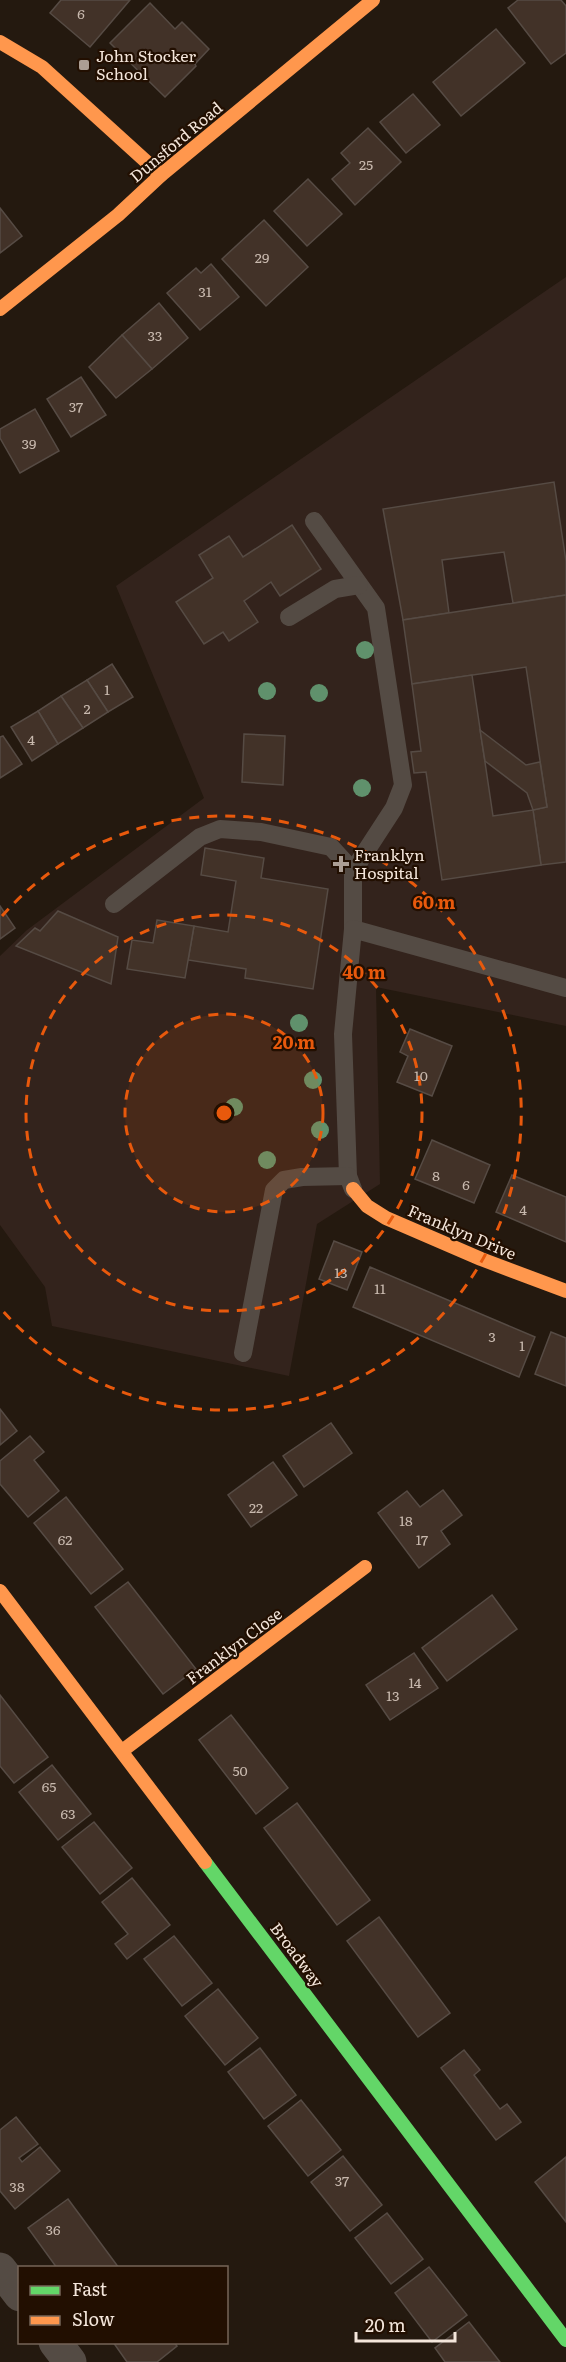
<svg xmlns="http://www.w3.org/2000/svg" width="566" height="2362" font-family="Literata,serif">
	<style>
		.medical { fill: #33231c }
		.building { fill: #423228; stroke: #564b44; stroke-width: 1.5 }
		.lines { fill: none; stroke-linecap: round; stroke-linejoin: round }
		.lane { stroke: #544b44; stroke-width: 18 }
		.street { stroke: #544b44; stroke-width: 33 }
		.fast { stroke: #63d668; stroke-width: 14 }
		.slow { stroke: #ff974d; stroke-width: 14 }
		.tree { fill: #60916c }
		.ring { fill: none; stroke: #e8590c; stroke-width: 3; stroke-dasharray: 10 8 }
		.poi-dot { fill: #ab9e94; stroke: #220f01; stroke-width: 2 }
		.labels { text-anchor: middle; stroke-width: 4.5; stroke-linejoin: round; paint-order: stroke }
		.number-label { font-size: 14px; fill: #c8b9ae }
		.poi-label { font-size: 16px; fill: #f4e6db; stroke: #220f01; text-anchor: start }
		.street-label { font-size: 16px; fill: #f4e6db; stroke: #220f01 }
		.centre { fill: #e8590c; stroke: #220f01; stroke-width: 3 }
		.ring-label { font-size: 18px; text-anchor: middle; font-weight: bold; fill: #e8590c; stroke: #220f01; stroke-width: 4.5; stroke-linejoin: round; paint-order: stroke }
	</style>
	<rect width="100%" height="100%" fill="#24190f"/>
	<polygon class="medical" points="566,277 566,1026 376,987 380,1184 317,1224 289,1376 52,1326 45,1287 0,1225 0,956 27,930 204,798 116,586"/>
	<g class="building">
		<polygon points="61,0 130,0 90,47 50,13"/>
		<polygon points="518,0 561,0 566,6 566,53 551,64 508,8"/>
		<polygon points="150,3 175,29 182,22 209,49 195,64 196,66 165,97 110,43"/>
		<polygon points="496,29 525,63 461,116 433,82"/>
		<polygon points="413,94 440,125 406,153 380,122"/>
		<polygon points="368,128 401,162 355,205 332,179 350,163 341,153"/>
		<polygon points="308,179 342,214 307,246 274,211"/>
		<polygon points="0,208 22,236 0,253"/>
		<polygon points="264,220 308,267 266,306 222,259"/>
		<polygon points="211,264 239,297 200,330 167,293 196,268 201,273"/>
		<polygon points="159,303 188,338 152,369 122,335"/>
		<polygon points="122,335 152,369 116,398 89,367"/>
		<polygon points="81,377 106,415 71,437 47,399"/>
		<polygon points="35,409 59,451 20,473 0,438 0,429"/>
		<polygon points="554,482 566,561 566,595 513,603 504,552 442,560 449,613 403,620 383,509"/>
		<polygon points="292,525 321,569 280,596 271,582 244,601 258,622 229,641 223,632 204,644 176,602 213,578 199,555 229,536 243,557"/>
		<polygon points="566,595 566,862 541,865 533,810 547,807 526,667 412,684 403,620"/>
		<polygon points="112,664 133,697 108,712 87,680"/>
		<polygon points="472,675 493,816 533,810 541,865 442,880 426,772 414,773 411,752 421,751 412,684"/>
		<polygon points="87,680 108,712 83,728 61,696"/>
		<polygon points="61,696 83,728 58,744 38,711"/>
		<polygon points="38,711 58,744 32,761 11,727"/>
		<polygon points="480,730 526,765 540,762 547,807 533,810 527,793 485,761"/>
		<polygon points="244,734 285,736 283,785 242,782"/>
		<polygon points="3,736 22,764 0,778 0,737"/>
		<polygon points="205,848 264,858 261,878 328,889 313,989 245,978 246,969 188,960 194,926 228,932 236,881 201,875"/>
		<polygon points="0,906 15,928 0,939"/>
		<polygon points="58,911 118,937 111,984 16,946 35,928 40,931"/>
		<polygon points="157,920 194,926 185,978 127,969 132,940 153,943"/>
		<polygon points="410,1029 452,1046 432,1096 397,1082 408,1056 400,1052"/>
		<polygon points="432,1140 490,1165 474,1203 415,1179"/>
		<polygon points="512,1175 566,1197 566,1242 496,1212"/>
		<polygon points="334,1241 362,1252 347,1290 319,1279"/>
		<polygon points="370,1267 535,1337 519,1377 353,1307"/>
		<polygon points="551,1332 566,1338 566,1386 535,1374"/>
		<polygon points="0,1409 17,1431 0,1445"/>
		<polygon points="331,1423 352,1453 304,1487 283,1456"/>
		<polygon points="30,1436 44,1452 34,1460 59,1491 28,1517 0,1484 0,1461"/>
		<polygon points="273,1462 297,1495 251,1527 228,1495"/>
		<polygon points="443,1490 462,1515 441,1531 450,1544 419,1568 378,1513 407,1491 420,1507"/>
		<polygon points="66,1497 123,1569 91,1594 34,1523"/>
		<polygon points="128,1582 196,1669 163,1694 95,1607"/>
		<polygon points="492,1595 517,1629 447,1681 422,1648"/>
		<polygon points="414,1653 438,1688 390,1720 366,1685"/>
		<polygon points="0,1695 48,1757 14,1783 0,1766"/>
		<polygon points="231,1715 288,1788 256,1814 199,1740"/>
		<polygon points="52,1765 91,1814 58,1840 19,1792"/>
		<polygon points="297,1803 370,1900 337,1925 264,1828"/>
		<polygon points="94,1822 132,1868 100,1894 62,1847"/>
		<polygon points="132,1878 170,1925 127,1959 115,1944 128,1934 102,1902"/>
		<polygon points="379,1917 450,2013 418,2037 347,1941"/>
		<polygon points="174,1936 212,1983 182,2006 144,1959"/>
		<polygon points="218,1989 258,2038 225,2065 185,2016"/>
		<polygon points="260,2048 296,2095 264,2119 228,2072"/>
		<polygon points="464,2050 480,2070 474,2075 500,2109 507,2104 521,2122 496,2140 441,2068"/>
		<polygon points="301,2100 341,2150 308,2176 268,2126"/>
		<polygon points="16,2117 38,2144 19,2158 22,2162 40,2147 60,2171 15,2209 0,2191 0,2130"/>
		<polygon points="343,2156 382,2205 350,2231 311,2182"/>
		<polygon points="566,2157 566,2222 535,2182"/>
		<polygon points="68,2199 119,2268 57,2268 28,2228"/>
		<polygon points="387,2213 423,2259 391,2284 355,2238"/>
		<polygon points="429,2267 467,2315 432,2342 395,2293"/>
		<polygon points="469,2322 500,2362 445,2362 435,2348"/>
		<polygon points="113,2342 174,2342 177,2346 157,2362 127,2362"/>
	</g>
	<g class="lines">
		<g class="lane">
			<polyline points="314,521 376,608 403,785 394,808 353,871 353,929"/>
			<polyline points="289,617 335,589 359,585"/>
			<polyline points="114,904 200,837 220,829 261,832 331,847 353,871"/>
			<polyline points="353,1189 348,1176 343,1034 353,929 566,988"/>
			<polyline points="243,1353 274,1190 284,1180 302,1177 348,1176"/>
		</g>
		<g class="street">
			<polyline points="0,2269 20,2295"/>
			<polyline points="55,2342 70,2362"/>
		</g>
		<polyline class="fast" points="205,1862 566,2340"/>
		<g class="slow">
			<polyline points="0,42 42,67 161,175"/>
			<polyline points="0,309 118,215 161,175 373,0"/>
			<polyline points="353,1189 367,1206 386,1218 481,1259 566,1291"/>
			<polyline points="0,1591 205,1862"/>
			<polyline points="122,1751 365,1567"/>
		</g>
	</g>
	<g class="tree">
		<circle cx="365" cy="650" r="9"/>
		<circle cx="267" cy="691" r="9"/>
		<circle cx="319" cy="693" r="9"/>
		<circle cx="362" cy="788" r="9"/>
		<circle cx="299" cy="1023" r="9"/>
		<circle cx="313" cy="1080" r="9"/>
		<circle cx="234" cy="1107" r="9"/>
		<circle cx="320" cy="1130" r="9"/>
		<circle cx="267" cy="1160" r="9"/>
	</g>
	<circle cx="224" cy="1113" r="99" fill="#e8590c" fill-opacity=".12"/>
	<g class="ring">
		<circle cx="224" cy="1113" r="99"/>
		<circle cx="224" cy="1113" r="198"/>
		<path d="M2 916A297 297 0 1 1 2 1310"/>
	</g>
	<g class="poi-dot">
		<rect x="78" y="59" width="12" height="12" rx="3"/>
		<path d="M338 855h6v6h6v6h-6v6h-6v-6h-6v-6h6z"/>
	</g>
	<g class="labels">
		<g class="number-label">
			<text x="81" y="19">6</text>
			<text x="366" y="170">25</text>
			<text x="262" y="263">29</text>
			<text x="205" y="297">31</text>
			<text x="155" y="341">33</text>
			<text x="76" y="412">37</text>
			<text x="29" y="449">39</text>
			<text x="107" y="695">1</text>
			<text x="87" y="714">2</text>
			<text x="31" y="745">4</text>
			<text x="421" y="1081">10</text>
			<text x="436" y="1181">8</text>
			<text x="466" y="1190">6</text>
			<text x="523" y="1215">4</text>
			<text x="341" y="1278">13</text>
			<text x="380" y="1294">11</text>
			<text x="492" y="1342">3</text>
			<text x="522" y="1351">1</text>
			<text x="256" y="1513">22</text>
			<text x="406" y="1526">18</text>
			<text x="65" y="1545">62</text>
			<text x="422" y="1545">17</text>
			<text x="415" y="1688">14</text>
			<text x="393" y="1701">13</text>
			<text x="240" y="1776">50</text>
			<text x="49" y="1792">65</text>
			<text x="68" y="1819">63</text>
			<text x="342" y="2186">37</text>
			<text x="17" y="2192">38</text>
			<text x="53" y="2235">36</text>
		</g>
		<g class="poi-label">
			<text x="96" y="62">John Stocker<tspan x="96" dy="18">School</tspan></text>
			<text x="354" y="861">Franklyn<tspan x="354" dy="18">Hospital</tspan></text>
		</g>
		<g class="street-label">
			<text transform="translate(176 142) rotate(-40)" y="6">Dunsford Road</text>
			<text transform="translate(462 1232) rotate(23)" y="6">Franklyn Drive</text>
			<text transform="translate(234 1646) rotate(-37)" y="6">Franklyn Close</text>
			<text transform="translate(297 1955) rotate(53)" y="6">Broadway</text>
		</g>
	</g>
	<circle cx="224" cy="1113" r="9" class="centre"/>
	<g class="ring-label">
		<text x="434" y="909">60 m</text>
		<text x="364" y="979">40 m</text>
		<text x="294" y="1049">20 m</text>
	</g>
	<rect x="18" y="2266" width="210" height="78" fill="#220f01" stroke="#766558" stroke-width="1.5"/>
	<rect x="30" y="2286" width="30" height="9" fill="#63d668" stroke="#766558" stroke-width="1.5"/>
	<text x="72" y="2296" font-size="18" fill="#f4e6db">Fast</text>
	<rect x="30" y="2316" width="30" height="9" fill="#ff974d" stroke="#766558" stroke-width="1.5"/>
	<text x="72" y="2326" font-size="18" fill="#f4e6db">Slow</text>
	<path d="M356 2332v9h99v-9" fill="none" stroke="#f4e6db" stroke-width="3"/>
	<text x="365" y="2332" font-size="18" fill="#f4e6db" stroke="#220f01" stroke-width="4.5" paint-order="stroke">20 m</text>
</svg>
